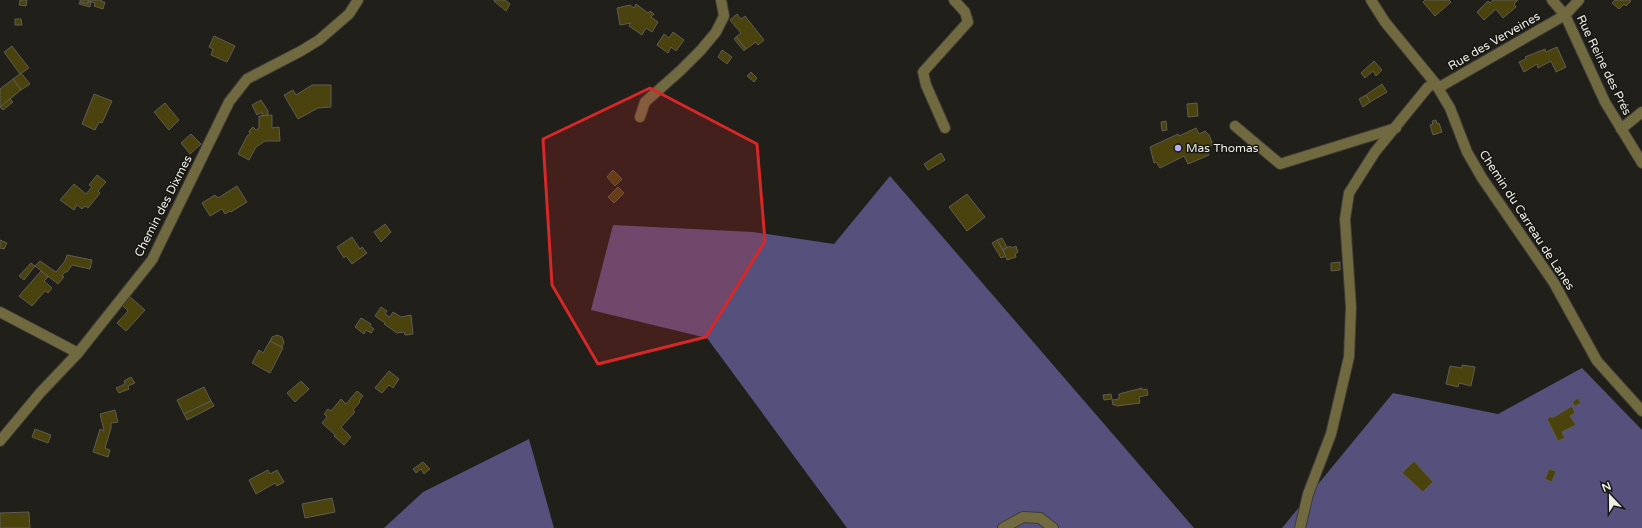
<svg xmlns="http://www.w3.org/2000/svg" width="1642" height="528" font-family="'Varela Round',sans-serif">
	<style>
		.forest { fill: #56507c }
		.building { fill: #4b430e; stroke: #5e5c55 }
		.lines { fill: none; stroke-linecap: round; stroke-linejoin: round }
		.minor-casing { stroke: #3d3c36; stroke-width: 12 }
		.minor { stroke: #716a41; stroke-width: 10 }
		.marked { fill: #d62828; fill-opacity: 0.2; stroke: #d62828; stroke-width: 3; stroke-linejoin: round }
		.poi-dot { fill: #b6acf8; stroke: #171610; stroke-width: 1.5 }
		.labels { text-anchor: middle; stroke-width: 3; stroke-linejoin: round; paint-order: stroke }
		.street-label { font-size: 12px; fill: #eeede8; stroke: #171610 }
		.poi-label { font-size: 12px; fill: #eeede8; stroke: #171610; text-anchor: start }
	</style>
	<rect width="100%" height="100%" fill="#201f19"/>
	<g class="forest">
		<polygon points="890,176 1194,528 847,528 707,338 591,310 613,225 753,232 834,244"/>
		<polygon points="1582,368 1642,430 1642,528 1282,528 1393,393 1498,414"/>
		<polygon points="529,439 554,528 384,528 423,492"/>
	</g>
	<g class="building">
		<polygon points="20,0 27,0 26,6 19,5"/>
		<polygon points="80,0 102,0 101,2 105,2 103,9 94,6 95,3 88,1 88,4 80,2"/>
		<polygon points="494,0 505,0 510,4 506,11 494,1"/>
		<polygon points="1425,0 1449,0 1451,2 1435,16 1423,2"/>
		<polygon points="1493,0 1518,0 1514,4 1516,7 1503,18 1496,9 1484,20 1477,12 1488,1 1490,3"/>
		<polygon points="1615,0 1630,0 1631,1 1626,6 1624,4 1619,9 1612,3"/>
		<polygon points="88,1 91,2 90,7 79,4 80,2 88,4"/>
		<polygon points="636,4 648,13 650,11 654,14 651,17 658,22 652,32 646,28 642,35 629,26 631,23 620,25 617,8 630,5 634,8"/>
		<polygon points="737,14 741,19 745,16 764,40 758,45 756,42 746,49 736,37 741,33 730,20"/>
		<polygon points="15,19 21,19 22,25 15,25"/>
		<polygon points="673,32 684,40 676,51 671,47 668,53 657,45 664,34 669,38"/>
		<polygon points="214,36 235,46 227,62 211,55 213,49 209,47"/>
		<polygon points="736,37 746,49 744,51 734,39"/>
		<polygon points="12,46 29,68 20,74 4,52"/>
		<polygon points="1557,47 1566,67 1556,72 1551,61 1538,68 1537,64 1524,72 1519,62 1526,59 1525,57 1545,49 1546,52"/>
		<polygon points="722,50 732,57 727,64 718,57"/>
		<polygon points="1374,61 1382,70 1376,76 1373,71 1365,78 1361,73"/>
		<polygon points="751,72 757,78 754,82 747,76"/>
		<polygon points="21,73 30,84 21,90 13,79"/>
		<polygon points="13,79 21,90 0,107 0,89"/>
		<polygon points="1382,84 1387,92 1370,102 1366,95"/>
		<polygon points="312,85 331,85 331,107 318,108 298,119 284,95 293,90 296,95"/>
		<polygon points="94,94 112,101 102,123 99,122 95,130 82,124"/>
		<polygon points="1366,95 1370,102 1363,107 1359,99"/>
		<polygon points="10,99 13,102 3,110 0,107"/>
		<polygon points="261,100 268,111 268,115 262,116 262,112 257,115 252,105"/>
		<polygon points="165,103 179,120 169,130 154,112"/>
		<polygon points="1197,103 1198,116 1188,117 1187,104"/>
		<polygon points="272,115 272,128 279,127 280,141 265,141 256,147 249,160 238,154 247,136 250,134 249,131 253,127 256,130 259,128 259,116"/>
		<polygon points="1436,120 1437,124 1439,123 1442,132 1433,135 1430,125 1433,124 1432,121"/>
		<polygon points="1166,121 1167,130 1162,131 1161,122"/>
		<polygon points="1196,128 1199,134 1205,131 1209,135 1213,145 1206,149 1209,155 1188,164 1184,156 1160,168 1156,162 1154,163 1150,147 1178,134 1179,136"/>
		<polygon points="191,134 201,144 190,154 181,143"/>
		<polygon points="941,153 945,160 928,170 924,164"/>
		<polygon points="613,170 622,179 615,186 607,177"/>
		<polygon points="97,175 106,182 98,191 100,193 88,208 85,206 82,209 77,205 74,210 60,200 74,184 86,194 92,187 89,185"/>
		<polygon points="237,186 247,202 231,212 230,211 225,214 222,209 210,216 202,203 215,195 218,198"/>
		<polygon points="618,187 624,193 614,203 608,197"/>
		<polygon points="967,194 985,217 967,231 949,207"/>
		<polygon points="385,224 391,232 381,242 374,232"/>
		<polygon points="352,237 360,249 362,247 367,253 352,264 346,256 344,258 337,247"/>
		<polygon points="1002,238 1007,247 1003,250 997,240"/>
		<polygon points="0,240 7,243 4,249 0,248"/>
		<polygon points="997,240 1006,256 1001,258 992,243"/>
		<polygon points="1010,246 1012,248 1016,246 1018,252 1015,254 1016,257 1007,260 1003,250"/>
		<polygon points="67,255 92,260 90,269 72,265 67,272 65,272 62,276 64,277 58,284 35,266 40,261 56,272 65,261"/>
		<polygon points="1340,262 1340,270 1331,271 1331,263"/>
		<polygon points="31,263 35,266 24,280 19,276"/>
		<polygon points="41,271 48,277 44,281 52,288 48,293 45,291 32,306 19,296"/>
		<polygon points="129,296 145,310 126,331 117,323 128,311 122,305"/>
		<polygon points="381,307 387,311 385,314 390,317 393,312 401,317 411,315 413,334 405,335 404,332 397,333 384,324 385,323 375,316"/>
		<polygon points="361,318 371,324 370,326 374,329 371,333 366,330 364,334 355,327"/>
		<polygon points="277,335 282,337 284,342 282,347 270,341 272,337"/>
		<polygon points="270,341 283,348 270,373 252,363 259,350 263,353"/>
		<polygon points="1462,365 1475,367 1471,386 1459,383 1458,387 1446,384 1450,366 1462,368"/>
		<polygon points="389,371 399,379 393,388 389,385 382,393 375,388"/>
		<polygon points="131,377 135,383 128,386 129,389 119,393 116,388 125,384 124,381"/>
		<polygon points="301,381 309,389 295,402 287,393"/>
		<polygon points="204,387 211,401 184,414 177,400"/>
		<polygon points="1142,388 1142,390 1147,389 1148,395 1139,397 1140,403 1117,406 1116,405 1113,405 1112,400 1119,399 1119,394"/>
		<polygon points="357,391 363,396 359,401 360,402 353,410 355,412 341,427 351,437 344,445 334,436 335,435 322,423 327,417 324,414 328,409 331,411 341,399 346,404"/>
		<polygon points="1111,394 1112,399 1104,400 1103,395"/>
		<polygon points="1578,398 1581,403 1575,406 1572,402"/>
		<polygon points="211,401 214,406 187,420 184,414"/>
		<polygon points="1572,406 1575,413 1570,416 1576,425 1562,432 1565,438 1558,441 1547,419 1551,416 1552,418"/>
		<polygon points="115,410 118,422 111,423 111,428 105,448 110,450 108,457 93,452 100,429 104,431 100,414"/>
		<polygon points="35,429 51,435 48,443 32,437"/>
		<polygon points="1414,461 1433,482 1423,492 1402,473"/>
		<polygon points="423,462 430,469 424,474 421,469 416,473 413,469"/>
		<polygon points="1549,469 1556,471 1552,482 1545,479"/>
		<polygon points="268,470 270,474 277,470 284,482 277,486 275,483 256,494 249,480"/>
		<polygon points="332,498 335,512 305,518 302,504"/>
		<polygon points="29,512 30,528 0,528 0,513"/>
	</g>
	<g class="lines">
		<g class="minor-casing">
			<g id="minor">
				<polyline points="1371,0 1385,22 1435,83 1450,108 1467,152 1482,178 1554,283 1597,361 1642,411"/>
				<polyline points="1552,0 1565,15 1605,102 1642,163"/>
				<polyline points="1438,88 1565,15 1579,0"/>
				<polyline points="640,117 645,102 680,71 701,50 716,32 724,16 721,0"/>
				<polyline points="1235,126 1280,164 1396,128"/>
				<polyline points="945,128 926,85 923,72 968,22 965,12 954,0"/>
				<polyline points="1621,129 1642,112"/>
				<polyline points="0,312 78,353"/>
				<polyline points="0,441 40,393 78,353 152,260 229,102 247,79 301,51 319,40 349,14 358,0"/>
				<polyline points="1003,528 1023,517 1040,518 1053,528"/>
				<polyline points="1300,528 1308,494 1331,434 1349,357 1351,307 1345,219 1349,193 1375,152 1428,87 1435,83"/>
			</g>
		</g>
		<use href="#minor" class="minor"/>
	</g>
	<path class="marked" d="M650,88l107,56 8,97 -59,96 -108,27 -46,-79 -9,-146z"/>
	<circle class="poi-dot" cx="1178" cy="148" r="4"/>
	<g class="labels">
		<g class="street-label">
			<text transform="translate(1494 41) rotate(-30)" y="4">Rue des Verveines</text>
			<text transform="translate(1604 65) rotate(64)" y="4">Rue Reine des Prés</text>
			<text transform="translate(163 206) rotate(-63)" y="4">Chemin des Dixmes</text>
			<text transform="translate(1527 220) rotate(57)" y="4">Chemin du Carreau de Lanes</text>
		</g>
		<g class="poi-label">
			<text x="1186" y="152">Mas Thomas</text>
		</g>
	</g>
	<g transform="translate(1610 496) rotate(338)" stroke="#171610" stroke-width="3" paint-order="stroke">
	<path d="M0-3L7 15L0 10L-7 15Z" fill="#eeede8"/>
	<text y="-6" font-size="11" font-weight="bold" text-anchor="middle" fill="#eeede8">N</text>
	</g>
</svg>
